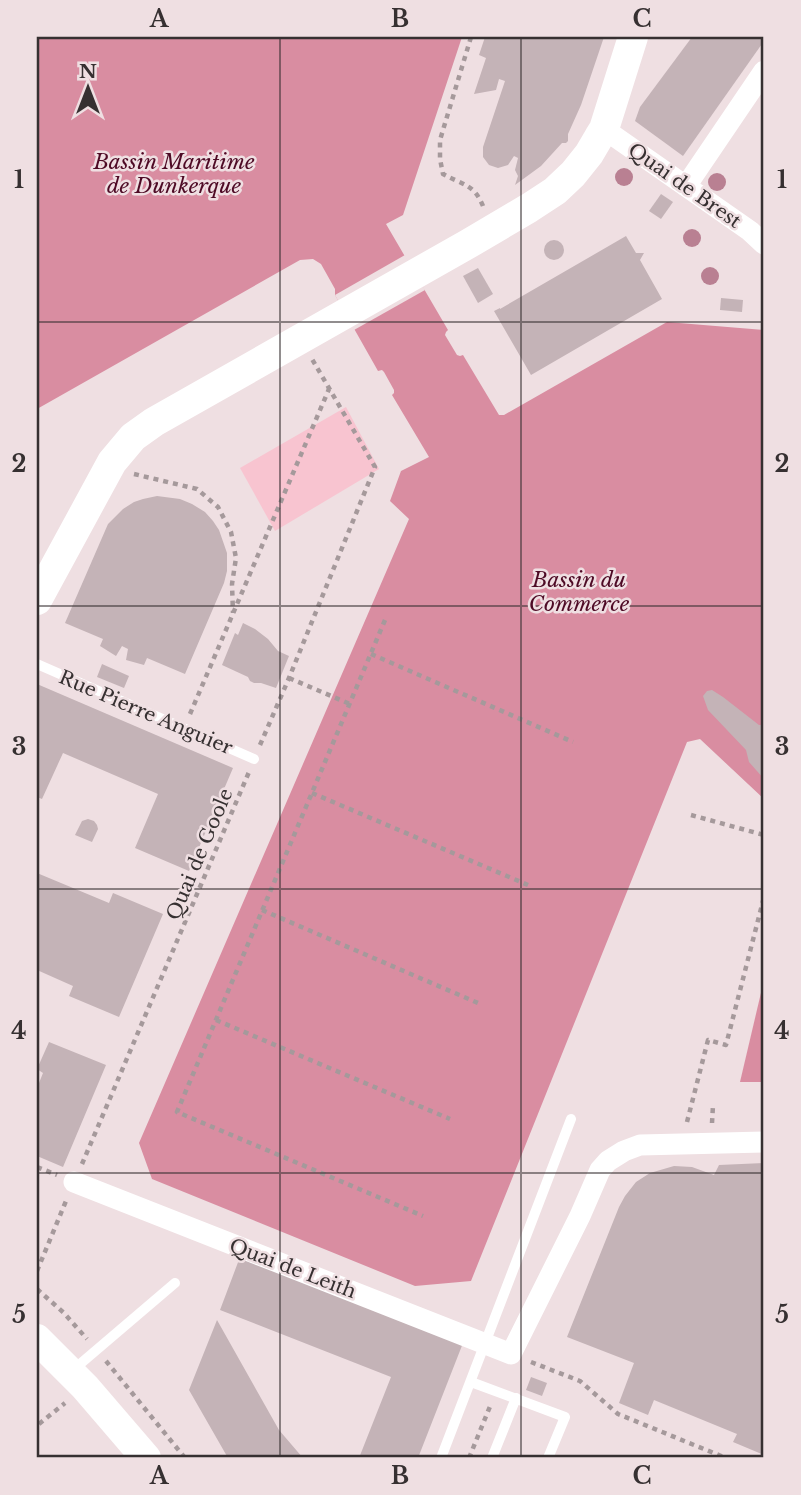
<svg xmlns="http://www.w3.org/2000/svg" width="801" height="1495" font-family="'Libre Baskerville',serif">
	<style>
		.green { fill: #f8c4d0 }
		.water { fill: #d98da1 }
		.pier { fill: #efdfe2 }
		.building { fill: #c4b3b7 }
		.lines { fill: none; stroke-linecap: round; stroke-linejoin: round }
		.path { stroke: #a5999b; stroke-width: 4.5; stroke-dasharray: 5 5; stroke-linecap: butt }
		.lane { stroke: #fff; stroke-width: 10 }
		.street { stroke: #fff; stroke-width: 21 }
		.secondary { stroke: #fff; stroke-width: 30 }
		.tree { fill: #b98092 }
		.grid { fill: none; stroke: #363031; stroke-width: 2; stroke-opacity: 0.55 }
		.labels { text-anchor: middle; stroke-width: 5; stroke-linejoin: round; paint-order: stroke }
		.street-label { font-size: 19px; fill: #363031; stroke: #efdfe2 }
		.water-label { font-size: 21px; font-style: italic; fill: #4e0a25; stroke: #efdfe2 }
		.neatline { fill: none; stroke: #363031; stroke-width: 2.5 }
		.grid-label { font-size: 23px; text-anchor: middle; font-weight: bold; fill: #363031 }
	</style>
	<rect width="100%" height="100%" fill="#efdfe2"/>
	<polygon class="green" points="346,407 379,469 275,531 240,468"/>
	<g class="water">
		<polygon points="37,37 462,37 403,215 386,224 448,330 446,332 445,335 457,355 460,356 463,355 499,415 504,415 667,322 764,330 764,799 700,739 687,742 471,1281 415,1286 152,1179 139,1143 409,519 390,501 401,471 429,457 392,395 394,393 394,390 384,372 382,370 378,371 335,295 335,289 321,264 313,259 300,260 37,409"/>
		<polygon points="764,980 764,1082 740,1082"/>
	</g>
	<polygon class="pier" points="405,255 425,290 354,330 335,295"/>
	<g class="building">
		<polygon points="485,37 604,37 581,105 568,134 568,141 566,143 562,143 541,166 515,185 518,176 515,170 518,158 514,156 508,165 498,168 489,165 483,157 483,147 505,81 499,79 496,90 474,94 486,58 479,55"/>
		<polygon points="692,37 764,37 764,41 683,156 635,121 640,107"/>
		<polygon points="661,194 673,202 661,219 649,211"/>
		<polygon points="626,236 636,253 644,253 640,260 662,299 531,375 494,311 500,308 500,309"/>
		<circle cx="554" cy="250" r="10"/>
		<polygon points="478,268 493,294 478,303 463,276"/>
		<polygon points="721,298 743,300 742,312 720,310"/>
		<polygon points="157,496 180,499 192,504 205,512 213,521 219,530 227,553 227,571 224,583 185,674 147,658 144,665 126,660 128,649 122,646 116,656 100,646 103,639 65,623 108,524 123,509 134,502 143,499"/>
		<polygon points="243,623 255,629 268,639 278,651 289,656 276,688 261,683 254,683 250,681 248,677 222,665 235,633 238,635"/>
		<polygon points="102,664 129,676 124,688 97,677"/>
		<polygon points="37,684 233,768 189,871 135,848 158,794 63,753 42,799 37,797"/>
		<polygon points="712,690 723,697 759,725 764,725 764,779 749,762 746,750 708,710 703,696 707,691"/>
		<polygon points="88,819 94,821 97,825 98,829 92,842 75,835 82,821"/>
		<polygon points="37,873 109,903 113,893 163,914 119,1017 69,996 73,986 37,970"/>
		<polygon points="49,1042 106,1065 63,1167 37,1156 37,1088 43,1073 37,1069"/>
		<polygon points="764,1163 764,1455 733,1442 737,1434 654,1400 648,1415 619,1403 634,1363 567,1337 619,1207 625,1196 636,1182 650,1173 674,1166 692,1167 714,1175 719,1165"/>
		<polygon points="240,1257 463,1343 418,1458 359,1458 391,1377 220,1310"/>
		<polygon points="217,1320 279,1430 303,1458 228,1458 189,1390"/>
		<polygon points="531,1377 547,1383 542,1396 526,1390"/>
	</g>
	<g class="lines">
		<g class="path">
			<path d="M471,37l-31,103v19l3,15c20,11 31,10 40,32"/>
			<polyline points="134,474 197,489 218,507 231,532 236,558 232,584 233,613"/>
			<polyline points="385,620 177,1112 423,1216"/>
			<polyline points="371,654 573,742"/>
			<polyline points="289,678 350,704"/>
			<polyline points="190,714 329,389"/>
			<polyline points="260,745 289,678 375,467 312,359"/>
			<polyline points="312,793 528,885"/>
			<polyline points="691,815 764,835"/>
			<polyline points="262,910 478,1003"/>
			<polyline points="216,1020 450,1119"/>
			<polyline points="687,1122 708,1040 726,1045 764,897"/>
			<polyline points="712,1123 713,1105"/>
			<polyline points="82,1164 249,772"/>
			<polyline points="37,1167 57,1175"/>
			<polyline points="37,1271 66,1201"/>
			<polyline points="37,1289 64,1313 87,1339"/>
			<polyline points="106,1361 185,1458"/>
			<polyline points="531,1362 580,1381 618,1414 726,1458"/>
			<polyline points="39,1424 65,1403"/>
			<polyline points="469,1458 491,1404"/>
		</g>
		<g class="lane">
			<polyline points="37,664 254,759"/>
			<polyline points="73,1370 175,1283"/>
			<polyline points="471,1382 565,1417 548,1458"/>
			<polyline points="441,1458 571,1119"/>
			<polyline points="492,1458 516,1398"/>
		</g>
		<g class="street">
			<polyline points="604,129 750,231 764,244"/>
			<polyline points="686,186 764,71"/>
			<polyline points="74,1182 511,1354 580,1216 600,1170 608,1161 624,1151 640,1145 764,1142"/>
		</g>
		<g class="secondary">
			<polyline points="37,600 112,462 133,437 154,422 468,244 529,208 555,191 573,174 589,154 599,137 604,129 633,37"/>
			<polyline points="37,1339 85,1387 146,1458"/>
		</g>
	</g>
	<g class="tree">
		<circle cx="624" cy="177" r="9"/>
		<circle cx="717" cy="182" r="9"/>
		<circle cx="692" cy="238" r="9"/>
		<circle cx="710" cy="276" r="9"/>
	</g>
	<path class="grid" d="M280,37v1421M521,37v1421M37,322h727M37,606h727M37,889h727M37,1173h727"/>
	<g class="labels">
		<g class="street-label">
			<text transform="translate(685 185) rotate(35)" y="7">Quai de Brest</text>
			<text transform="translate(146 712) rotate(23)" y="7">Rue Pierre Anguier</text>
			<text transform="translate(199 854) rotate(-67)" y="7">Quai de Goole</text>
			<text transform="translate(293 1268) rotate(21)" y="7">Quai de Leith</text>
		</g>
		<g class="water-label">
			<text x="174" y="169">Bassin Maritime<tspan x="174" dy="24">de Dunkerque</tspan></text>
			<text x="579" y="587">Bassin du<tspan x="579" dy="24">Commerce</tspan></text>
		</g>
	</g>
	<rect width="801" height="1495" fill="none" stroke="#efdfe2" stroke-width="77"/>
	<g transform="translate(88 88)" stroke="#efdfe2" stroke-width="5" paint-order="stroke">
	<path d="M0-5L12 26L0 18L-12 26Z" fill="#363031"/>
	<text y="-10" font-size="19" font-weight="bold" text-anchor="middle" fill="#363031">N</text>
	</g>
	<rect x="38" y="38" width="724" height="1418" class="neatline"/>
	<g class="grid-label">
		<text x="159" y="27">A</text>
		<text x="400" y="27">B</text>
		<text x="642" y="27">C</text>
		<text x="19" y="188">1</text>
		<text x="782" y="188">1</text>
		<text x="19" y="472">2</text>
		<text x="782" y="472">2</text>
		<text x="19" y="755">3</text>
		<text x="782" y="755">3</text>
		<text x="19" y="1039">4</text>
		<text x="782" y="1039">4</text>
		<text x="19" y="1323">5</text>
		<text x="782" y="1323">5</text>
		<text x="159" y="1484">A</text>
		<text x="400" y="1484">B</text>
		<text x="642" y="1484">C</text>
	</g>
</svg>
